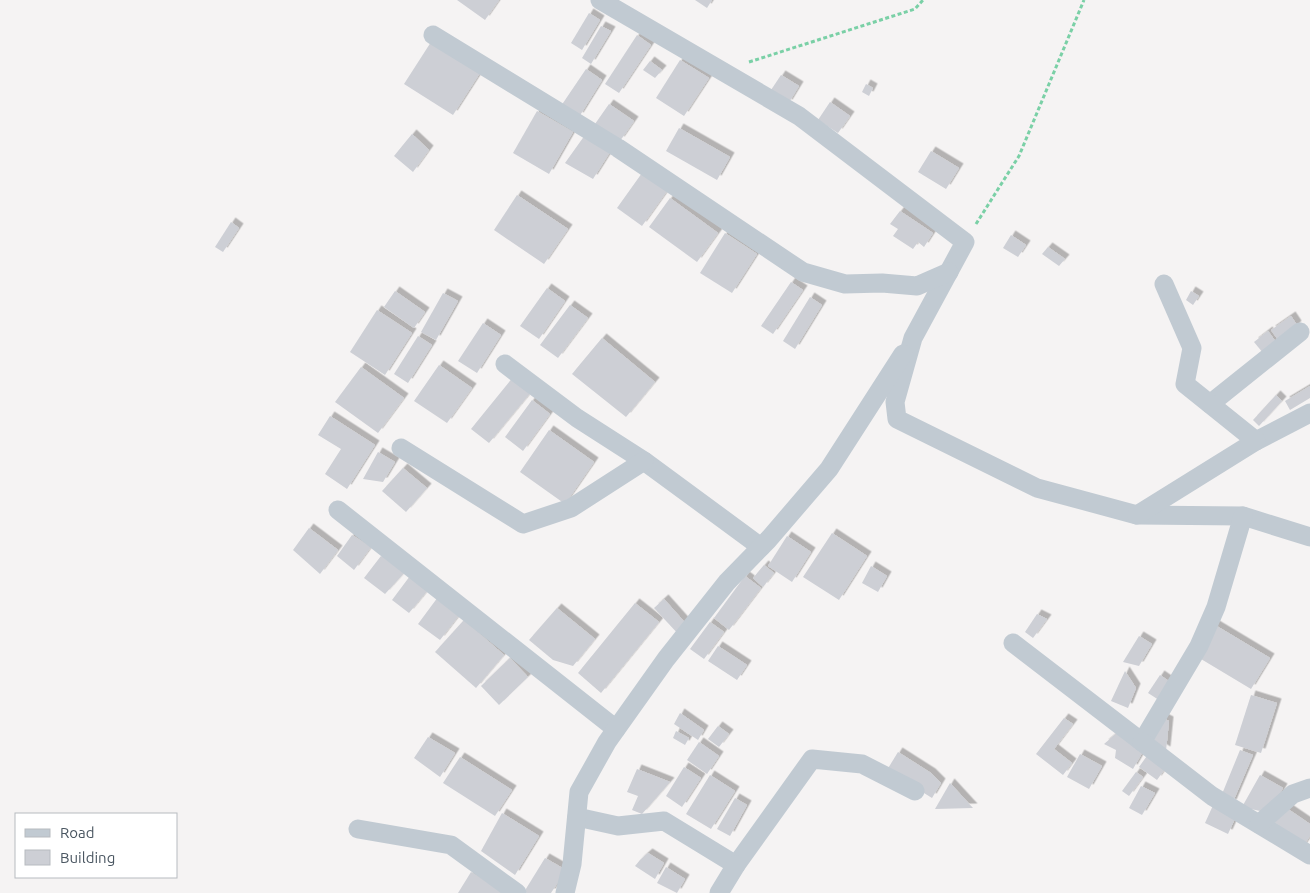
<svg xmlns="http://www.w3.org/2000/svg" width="1310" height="893" font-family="Ubuntu,sans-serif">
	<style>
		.building { fill: #cdcfd5; filter: url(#shadow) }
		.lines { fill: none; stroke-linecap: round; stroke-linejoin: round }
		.path { stroke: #7ad0a6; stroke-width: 3; stroke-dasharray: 4 2.5; stroke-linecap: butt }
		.street { stroke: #c1cad2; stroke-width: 19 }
	</style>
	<defs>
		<filter id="shadow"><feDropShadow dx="4.5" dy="-4.5" stdDeviation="0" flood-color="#0004"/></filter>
	</defs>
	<rect width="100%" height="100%" fill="#f5f3f3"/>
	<g class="building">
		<polygon points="457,0 499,0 485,20"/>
		<polygon points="695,0 712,0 707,8"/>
		<polygon points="589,13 600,20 582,50 571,43"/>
		<polygon points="601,26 611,31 591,64 582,58"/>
		<polygon points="637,35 651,45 619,93 605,84"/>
		<polygon points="431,42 480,73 453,115 404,84"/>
		<polygon points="680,60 709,78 684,116 656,98"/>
		<polygon points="650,61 662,70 655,78 643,70"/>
		<polygon points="586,69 602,80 579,117 561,106"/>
		<polygon points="781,75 799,86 788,104 769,93"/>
		<polygon points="866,84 873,88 869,96 862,92"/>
		<polygon points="830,102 850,116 838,133 818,120"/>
		<polygon points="609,104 634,121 620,141 595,124"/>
		<polygon points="537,111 573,132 549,174 513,153"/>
		<polygon points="679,128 730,157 717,180 666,151"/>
		<polygon points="412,134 429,150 413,172 394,156"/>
		<polygon points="585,135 610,152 593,179 565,163"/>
		<polygon points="931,151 959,168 946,189 918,172"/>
		<polygon points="642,173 667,191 642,226 617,208"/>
		<polygon points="517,195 568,229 544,264 494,230"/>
		<polygon points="670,198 718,233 697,262 649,227"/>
		<polygon points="900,211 933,233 924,247 918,242 913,249 893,236 898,229 890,224"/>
		<polygon points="231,222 239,228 223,252 215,247"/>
		<polygon points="725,233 757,254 732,293 700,273"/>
		<polygon points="1011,235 1026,245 1018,257 1003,248"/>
		<polygon points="1048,247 1065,259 1059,266 1042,254"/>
		<polygon points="791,282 803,290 773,334 761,326"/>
		<polygon points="547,288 565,301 539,339 520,326"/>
		<polygon points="395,291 425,312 414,328 384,307"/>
		<polygon points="1191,291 1199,296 1193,305 1186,300"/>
		<polygon points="443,293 458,301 436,340 421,332"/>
		<polygon points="810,297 822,305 795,349 783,341"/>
		<polygon points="570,305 588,318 558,358 540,345"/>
		<polygon points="377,310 412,333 385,375 350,352"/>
		<polygon points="1291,316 1297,325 1281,344 1271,330"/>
		<polygon points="483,323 501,335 477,373 458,361"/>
		<polygon points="1268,331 1276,342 1263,353 1254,342"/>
		<polygon points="418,336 432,345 408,383 394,374"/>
		<polygon points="602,338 655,382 626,417 572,374"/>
		<polygon points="439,365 472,388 447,423 414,401"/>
		<polygon points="361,367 404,398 378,433 335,402"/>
		<polygon points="514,376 532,391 489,443 471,429"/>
		<polygon points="1310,386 1310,398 1290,410 1285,401"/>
		<polygon points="1276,395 1282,401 1259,426 1253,420"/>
		<polygon points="532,400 550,414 523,451 505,437"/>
		<polygon points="330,416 375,445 347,489 325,474 341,449 318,435"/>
		<polygon points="549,430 594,462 565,504 520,472"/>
		<polygon points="378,452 395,462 383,482 363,479"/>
		<polygon points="403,468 427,488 406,512 382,491"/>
		<polygon points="309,528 338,550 320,574 293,550"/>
		<polygon points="832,533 867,556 839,600 803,577"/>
		<polygon points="352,535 371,547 354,570 337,556"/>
		<polygon points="787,536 811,552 792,582 768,566"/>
		<polygon points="381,556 405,572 385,594 364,578"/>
		<polygon points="764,565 774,573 763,587 753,578"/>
		<polygon points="871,566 887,576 878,592 862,583"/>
		<polygon points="410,576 428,590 409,613 392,600"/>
		<polygon points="745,576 761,588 729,630 714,618"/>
		<polygon points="438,597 460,614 440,640 418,624"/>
		<polygon points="664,599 689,627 680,636 654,608"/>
		<polygon points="635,603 659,622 601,693 578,673"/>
		<polygon points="557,608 595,639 573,666 553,660 529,640"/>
		<polygon points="1037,614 1047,619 1033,638 1025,632"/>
		<polygon points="464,620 504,655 476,688 435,652"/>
		<polygon points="710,622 724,632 704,659 690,649"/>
		<polygon points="1215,625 1270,658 1251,689 1196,656"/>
		<polygon points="1139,636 1152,644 1139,666 1123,662"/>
		<polygon points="718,646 747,665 737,680 708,661"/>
		<polygon points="510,658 528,677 499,705 481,686"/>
		<polygon points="1125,671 1136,688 1128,708 1111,701"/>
		<polygon points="1160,675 1173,684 1162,702 1148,693"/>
		<polygon points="1251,695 1277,703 1261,753 1235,745"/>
		<polygon points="680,713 704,730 698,740 674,724"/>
		<polygon points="1161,717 1169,721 1166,751 1148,740"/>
		<polygon points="1064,718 1073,724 1054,749 1072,763 1063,775 1036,754"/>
		<polygon points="718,726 729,734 719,747 708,739"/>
		<polygon points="676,731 689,738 685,745 673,738"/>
		<polygon points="1118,732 1145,748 1133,769 1115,758 1116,750 1104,744"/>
		<polygon points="428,737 455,753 440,777 414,758"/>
		<polygon points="699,742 719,756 707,774 687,760"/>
		<polygon points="1240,750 1253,755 1232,804 1220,799"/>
		<polygon points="898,752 931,773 941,783 932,798 887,770"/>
		<polygon points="1149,753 1167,766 1157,780 1139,767"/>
		<polygon points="1080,754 1102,766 1089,789 1067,777"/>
		<polygon points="460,757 512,790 495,816 443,783"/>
		<polygon points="684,767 701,778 682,807 666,796"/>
		<polygon points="637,769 670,782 642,814 632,810 638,796 627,792"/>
		<polygon points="1136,772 1143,777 1129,796 1122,791"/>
		<polygon points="710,775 735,791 711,829 686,814"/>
		<polygon points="1260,775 1283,788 1269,813 1242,807"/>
		<polygon points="950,783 973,808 935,809"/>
		<polygon points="1141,786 1155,793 1142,815 1129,808"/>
		<polygon points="735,798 747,805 730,836 717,829"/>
		<polygon points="1215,801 1238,812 1228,834 1205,823"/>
		<polygon points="1285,807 1310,824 1310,836 1302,848 1271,828"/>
		<polygon points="502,813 539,836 515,875 481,851"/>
		<polygon points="648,853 664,863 655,879 635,866 640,860"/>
		<polygon points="545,858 566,870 551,893 527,893 524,892"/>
		<polygon points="666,867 685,879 677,893 657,883"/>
		<polygon points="471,872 504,893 458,893"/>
	</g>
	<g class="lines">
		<g class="path">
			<polyline points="749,62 915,9 923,0"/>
			<polyline points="976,224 1019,156 1084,0"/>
		</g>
		<g class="street">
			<polyline points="600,0 799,116 965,242 913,338 895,402 897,419 1037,488 1137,515 1243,516 1310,537"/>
			<polyline points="433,35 618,148 803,272 845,284 882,283 917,286 949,272"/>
			<polyline points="505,364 577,418 644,461 761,547"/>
			<polyline points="1210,404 1300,332"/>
			<polyline points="1256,441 1310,413"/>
			<polyline points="401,448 523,524 571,508 644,461"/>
			<polyline points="338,510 616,729"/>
			<polyline points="1137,515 1256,441 1185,384 1192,348 1164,284"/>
			<polyline points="1013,643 1142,742 1199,646 1216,607 1243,516"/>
			<polyline points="1142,742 1212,796 1310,855"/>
			<polyline points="577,817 618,826 664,821 736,865 812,759 862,764 915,791"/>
			<polyline points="1259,824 1293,794 1310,788"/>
			<polyline points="358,829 451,845 517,893"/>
			<polyline points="565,893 572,864 579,792 607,742 666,659 727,582 768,540 829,469 903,354"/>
			<polyline points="719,893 736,865"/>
		</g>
	</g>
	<rect x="15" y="813" width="162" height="65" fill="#ffffff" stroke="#b7bbc0"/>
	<rect x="25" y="829" width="25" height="8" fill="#c1cad2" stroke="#b7bbc0"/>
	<text x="60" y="838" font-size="15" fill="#4a5661">Road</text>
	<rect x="25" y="850" width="25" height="15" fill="#cdcfd5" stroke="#b7bbc0"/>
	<text x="60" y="863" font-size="15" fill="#4a5661">Building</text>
</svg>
